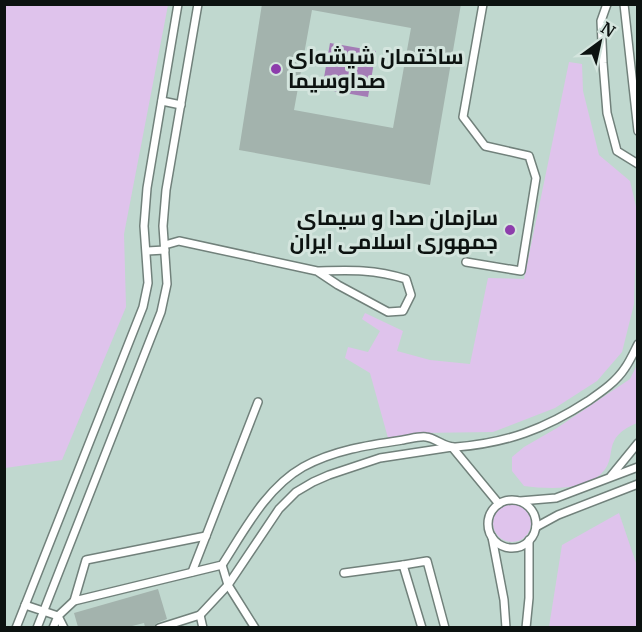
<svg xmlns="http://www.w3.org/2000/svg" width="642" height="632" font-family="Merriweather,Cairo,serif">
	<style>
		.built { fill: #c0d8cf }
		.green { fill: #dfc3ec }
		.water { fill: #a47cb6 }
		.building { fill: #a3b3ad; fill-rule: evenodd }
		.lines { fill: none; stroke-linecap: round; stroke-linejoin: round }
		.lane-casing { stroke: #71817b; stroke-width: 10 }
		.lane { stroke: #fff; stroke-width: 7 }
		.poi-dot { fill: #8d3dac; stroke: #d4e5de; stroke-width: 2 }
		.labels { text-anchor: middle; stroke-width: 6; stroke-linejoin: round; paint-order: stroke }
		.poi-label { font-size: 21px; font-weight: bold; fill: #0c1210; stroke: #d4e5de; text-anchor: start }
	</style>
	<rect width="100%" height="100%" fill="#d4e5de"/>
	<rect class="built" x="5" y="5" width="632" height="622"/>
	<g class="green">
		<polygon points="4,5 168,5 124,234 126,307 62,460 5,468"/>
		<polygon points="569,62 582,64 583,91 599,155 630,181 637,211 634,304 622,352 597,381 555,408 493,432 418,433 388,438 370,373 345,358 348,347 368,352 380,331 362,319 365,313 403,331 397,351 430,360 470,364 488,278 524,279"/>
		<path d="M637,365v58c-38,16 -17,33 -36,51 -19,17 -53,15 -77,12l-12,-15v-14l12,-10 33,-19 73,-49z"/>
		<circle cx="512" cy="523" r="19"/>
		<polygon points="619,513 637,566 637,627 549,627 562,545"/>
	</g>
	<polygon class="water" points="330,43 376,51 368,97 322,89"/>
	<g class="building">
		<path d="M262,4h199l-31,181 -191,-35zM312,10l99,18 -18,100 -99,-18z"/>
		<polygon points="158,589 167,619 157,623 153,627 145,627 144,623 128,627 78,627 74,613"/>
	</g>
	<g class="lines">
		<g class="lane-casing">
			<g id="lane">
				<polyline points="607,4 601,21 603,63 607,113 617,151 638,164"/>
				<polyline points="624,4 638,131"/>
				<polyline points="162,101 181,105"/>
				<path d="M165,245l14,-4 138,30 21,14 50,27 15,-1 8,-16 -5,-16c-32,-10 -56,-9 -89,-8"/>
				<polyline points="147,251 165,250"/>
				<polyline points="466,262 521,271 536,178 529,156 485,146 463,117 483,4"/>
				<polyline points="611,476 638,443"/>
				<circle cx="512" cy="524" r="24"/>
				<polyline points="520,501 556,498 638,467"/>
				<polyline points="536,527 558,515 638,484"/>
				<polyline points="492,537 504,600 506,628"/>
				<polyline points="222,565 228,585 255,628"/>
				<polyline points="403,565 427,561 445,628"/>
				<polyline points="192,572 258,402"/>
				<polyline points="344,573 403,565 422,628"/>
				<polyline points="74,601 86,560 206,536"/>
				<polyline points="25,605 58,616 64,628"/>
				<polyline points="200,615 203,628"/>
				<polyline points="16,628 143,307 148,283 144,226 147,188 178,4"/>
				<polyline points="37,628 161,312 167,284 163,226 166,190 198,4"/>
				<path d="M53,628l5,-12 16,-15 148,-36c22,-34 44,-77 81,-98 31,-17 66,-22 100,-27 7,-1 16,-4 23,-3 10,1 19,11 30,10 51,-4 89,-18 132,-46 13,-9 28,-19 37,-33 5,-7 9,-16 13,-24"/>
				<polyline points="159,628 200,615 228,585 279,509 296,492 313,482 329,475 380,458 452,447 499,504"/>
				<polyline points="526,628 529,598 529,540"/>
			</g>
		</g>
		<use href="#lane" class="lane"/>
	</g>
	<g class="poi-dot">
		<circle cx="276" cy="69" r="6"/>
		<circle cx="510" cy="230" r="6"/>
	</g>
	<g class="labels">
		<g class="poi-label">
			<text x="288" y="64">ساختمان شیشه‌ای<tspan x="288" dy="24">صداوسیما</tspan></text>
			<text x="498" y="225" text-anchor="end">سازمان صدا و سیمای<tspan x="498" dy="24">جمهوری اسلامی ایران</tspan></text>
		</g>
	</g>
	<rect width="642" height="632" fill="none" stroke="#0c1210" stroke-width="12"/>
	<g transform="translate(600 42) rotate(33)" stroke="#d4e5de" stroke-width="4.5" paint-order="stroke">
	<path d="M0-4.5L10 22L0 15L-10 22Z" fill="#0c1210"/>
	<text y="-9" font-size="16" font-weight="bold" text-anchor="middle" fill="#0c1210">N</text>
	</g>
</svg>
